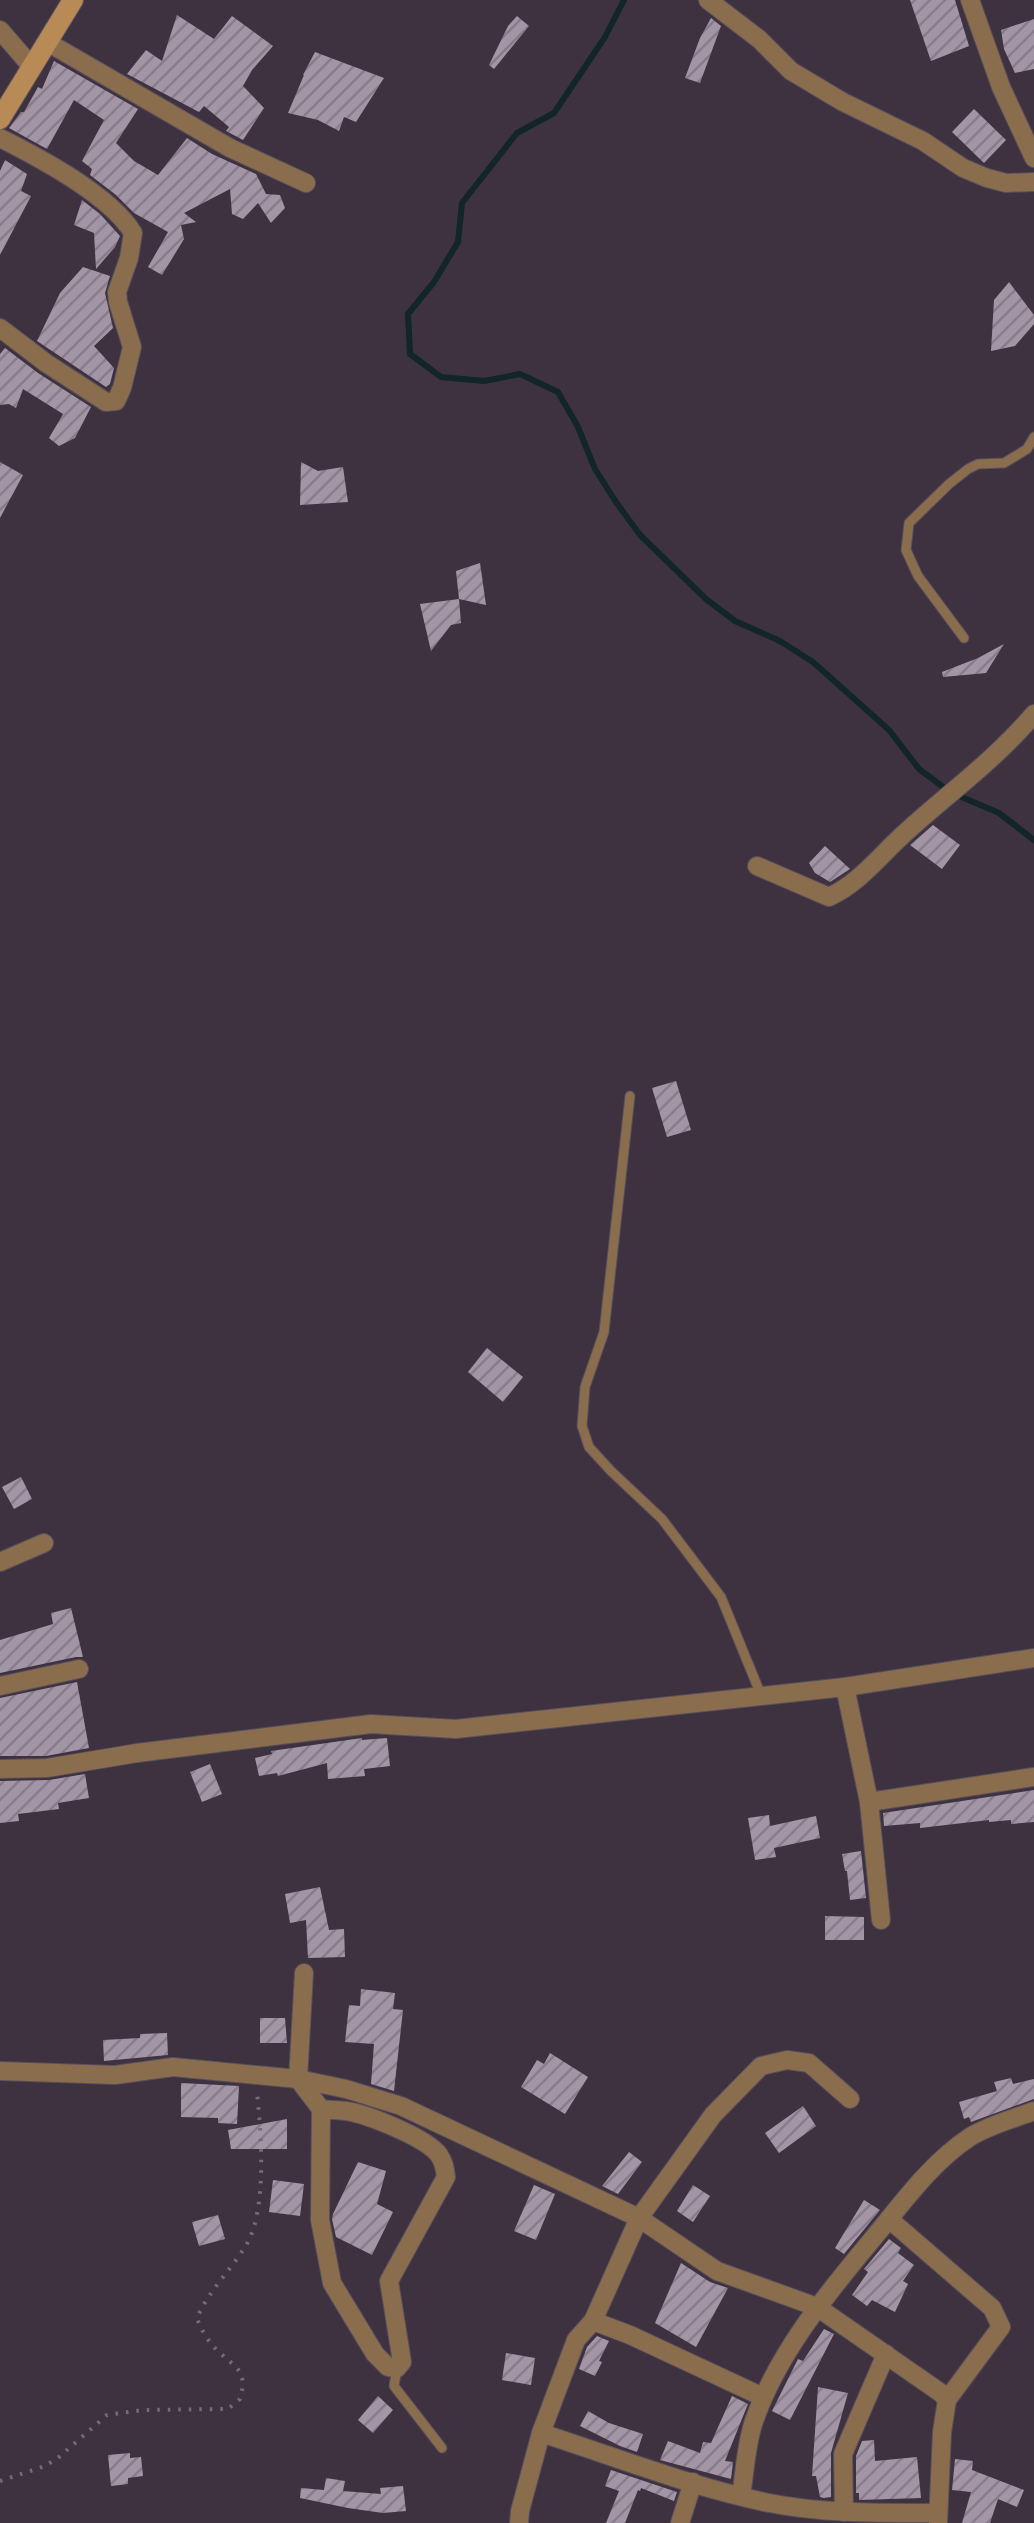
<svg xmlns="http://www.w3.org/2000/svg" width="1034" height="2523" font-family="'IBM Plex Sans',sans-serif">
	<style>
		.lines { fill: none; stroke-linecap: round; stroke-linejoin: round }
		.stream { stroke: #122528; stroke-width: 6 }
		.building { fill: url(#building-hatch) }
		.service-casing { stroke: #594e5c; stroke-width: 11 }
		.minor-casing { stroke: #594e5c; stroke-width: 20 }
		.secondary-casing { stroke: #594e5c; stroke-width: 22 }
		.path { stroke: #766b78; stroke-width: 4; stroke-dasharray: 2.5 8; stroke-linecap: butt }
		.service { stroke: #896d4d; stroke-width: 9 }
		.minor { stroke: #896d4d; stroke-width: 18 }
		.secondary { stroke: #b78a56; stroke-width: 20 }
	</style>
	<defs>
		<pattern id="building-hatch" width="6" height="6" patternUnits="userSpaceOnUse" patternTransform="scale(2.5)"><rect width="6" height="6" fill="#a395a6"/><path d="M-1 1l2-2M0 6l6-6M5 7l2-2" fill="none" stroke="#877c89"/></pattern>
	</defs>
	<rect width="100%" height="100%" fill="#3e3241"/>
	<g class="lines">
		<polyline class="stream" points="624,0 605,37 554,113 517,133 462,203 458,242 434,282 408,314 410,354 441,377 484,381 520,374 558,392 578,427 595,469 616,502 640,535 706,599 735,621 780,641 813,662 889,730 919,769 950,792 999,813 1034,840"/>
	</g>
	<g class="building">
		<polygon points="910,0 955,0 969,46 931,61"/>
		<polygon points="177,15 214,39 232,16 273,46 252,70 243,86 264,108 243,140 226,131 229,127 204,106 199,112 127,74 146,50 162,61"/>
		<polygon points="517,16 529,26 494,69 489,65 508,26"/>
		<polygon points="711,18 721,26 700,83 685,78 700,38"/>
		<polygon points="1034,19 1034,69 1015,73 1004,49 1001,30"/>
		<polygon points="315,52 384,78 356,122 344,117 339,131 318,120 288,113 304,75 303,75"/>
		<polygon points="54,61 138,109 116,143 134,161 158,175 187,138 212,154 256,174 266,194 280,195 285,208 271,223 258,203 243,219 232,214 230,189 184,213 196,222 181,225 184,239 162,275 148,267 168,232 134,213 116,195 90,175 92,169 82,161 104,120 74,100 47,149 9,128 21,112 24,112 38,87 42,89"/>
		<polygon points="974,109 1006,140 984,163 952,132"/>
		<polygon points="5,160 27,174 21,191 31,196 0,255 0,171"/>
		<polygon points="82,200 100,214 120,236 115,247 96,269 94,233 74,225"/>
		<polygon points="83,267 110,276 105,293 113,328 94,346 114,368 110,384 106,387 37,341 60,293"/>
		<polygon points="1009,282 1034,315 1034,324 1015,346 991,351 994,300"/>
		<polygon points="5,348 38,373 91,407 75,438 59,446 49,438 63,414 23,389 16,408 9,404 0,405 0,354"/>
		<polygon points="0,462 23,475 0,518"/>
		<polygon points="301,462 318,471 343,467 348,502 300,505"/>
		<polygon points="480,563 486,605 459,599 456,571"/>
		<polygon points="459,599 461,623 451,625 431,651 420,604"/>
		<polygon points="1004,644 986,673 943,677 942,672 978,658"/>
		<polygon points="933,825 960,845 942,869 910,845"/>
		<polygon points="825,846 850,869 830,882 815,873 809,863"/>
		<polygon points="676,1081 691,1130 667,1137 652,1088"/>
		<polygon points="487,1348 523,1377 503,1402 468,1372"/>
		<polygon points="21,1477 32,1499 14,1509 2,1487"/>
		<polygon points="71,1608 83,1657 76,1657 0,1673 0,1640 53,1624 51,1613"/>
		<polygon points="77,1682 89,1748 46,1756 0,1756 0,1698"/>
		<polygon points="362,1738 362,1740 387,1738 390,1766 364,1769 365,1776 328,1779 327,1763 278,1776 277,1773 259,1776 255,1758 272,1754 271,1751"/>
		<polygon points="210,1764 222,1794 202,1802 190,1772"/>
		<polygon points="85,1774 89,1798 58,1803 59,1809 18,1814 19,1821 0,1823 0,1781 49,1780"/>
		<polygon points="1034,1790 1034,1822 1011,1824 1011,1820 989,1822 989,1820 920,1828 920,1823 884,1826 883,1813"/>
		<polygon points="769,1815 770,1826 816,1816 820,1838 774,1848 776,1857 755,1860 748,1818"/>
		<polygon points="861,1851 866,1898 850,1900 847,1871 845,1871 842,1854"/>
		<polygon points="320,1887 329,1930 344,1929 345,1957 308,1958 306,1920 290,1923 285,1894"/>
		<polygon points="825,1916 864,1917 864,1940 825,1940"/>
		<polygon points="361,1989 395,1993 393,2009 403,2010 394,2091 371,2084 374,2044 345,2042 349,2005 360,2006"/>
		<polygon points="260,2018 285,2018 287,2043 260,2043"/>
		<polygon points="167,2033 168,2055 104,2061 103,2040 140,2038 140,2034"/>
		<polygon points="550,2053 588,2077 565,2114 521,2087 537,2060 544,2064"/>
		<polygon points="1011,2078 1013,2084 1034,2079 1034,2099 971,2122 969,2117 964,2119 959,2102 997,2091 994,2082"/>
		<polygon points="181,2083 239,2086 237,2124 218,2123 218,2118 181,2117"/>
		<polygon points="803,2106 816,2126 779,2153 765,2133"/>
		<polygon points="287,2119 287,2149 231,2149 228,2130"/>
		<polygon points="629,2152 642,2162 618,2194 602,2186"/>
		<polygon points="358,2162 386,2171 377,2204 393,2212 372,2255 336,2237 332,2219 333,2214"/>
		<polygon points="273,2180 304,2184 300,2216 269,2212"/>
		<polygon points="534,2185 555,2194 536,2240 514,2231"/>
		<polygon points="693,2185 710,2196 693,2222 677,2211"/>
		<polygon points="864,2200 880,2210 844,2254 835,2248"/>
		<polygon points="218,2215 225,2239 199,2246 192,2222"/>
		<polygon points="889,2239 901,2248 898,2253 914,2265 903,2281 908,2284 895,2312 872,2300 867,2306 852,2295 868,2272 864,2269"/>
		<polygon points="681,2263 710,2282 728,2288 696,2347 655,2323"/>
		<polygon points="824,2329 834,2334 790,2420 772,2411 798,2359 803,2361"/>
		<polygon points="597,2336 609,2341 599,2361 602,2362 595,2376 579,2369 587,2347"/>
		<polygon points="506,2353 535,2358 531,2385 502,2380"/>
		<polygon points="818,2387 848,2393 831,2453 831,2497 824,2498 820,2497 816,2476 812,2476"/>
		<polygon points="378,2396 393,2410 373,2433 358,2420"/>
		<polygon points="732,2396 748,2404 725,2461 733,2462 731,2479 660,2460 668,2441 700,2453 703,2442 711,2443"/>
		<polygon points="588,2411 609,2423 643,2434 637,2452 620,2446 580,2426"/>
		<polygon points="874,2440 875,2461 917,2457 921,2498 859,2500 859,2493 856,2493 856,2456 862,2441"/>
		<polygon points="130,2453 130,2458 141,2457 143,2476 128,2478 128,2484 111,2486 108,2455"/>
		<polygon points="955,2459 973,2461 972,2470 1024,2490 1017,2507 998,2499 990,2523 962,2523 971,2492 952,2490"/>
		<polygon points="611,2470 677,2492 674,2501 641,2488 640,2491 638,2490 625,2523 606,2523 619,2491 605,2486"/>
		<polygon points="326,2478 345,2481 343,2491 381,2494 380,2488 403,2486 406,2511 383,2513 348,2508 300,2498 301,2488 324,2490"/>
	</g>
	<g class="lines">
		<g class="service-casing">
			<g id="service">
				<polyline points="964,638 918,576 906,550 909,523 949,484 968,469 978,464 1004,463 1027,449 1034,437"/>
				<polyline points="630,1096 604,1332 585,1387 582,1426 589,1447 611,1471 662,1519 721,1597 761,1695"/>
				<polyline points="397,2368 394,2386 442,2448"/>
			</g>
		</g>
		<g class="minor-casing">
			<g id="minor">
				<polyline points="708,0 759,39 791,71 843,102 923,141 963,168 987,178 1006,183 1034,182"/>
				<polyline points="970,0 1001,87 1034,158"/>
				<polyline points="0,30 32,67"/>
				<polyline points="47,42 230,148 306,183"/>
				<path d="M0,138c40,20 110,57 133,95l-4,25 -12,34 1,10 14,45 -10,41 -6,13 -10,1 -60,-39 -46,-35"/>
				<path d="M757,866l72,31c31,-14 52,-43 77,-65 43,-39 91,-74 128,-118"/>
				<polyline points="0,1562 44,1543"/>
				<polyline points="0,1686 79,1669"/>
				<polyline points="845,1687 1034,1658"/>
				<polyline points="0,1769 47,1768 137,1753 371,1724 456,1729 845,1687 869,1802 1034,1777"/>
				<polyline points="869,1802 881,1920"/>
				<path d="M304,1973l-6,106 23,30 -1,111 12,63 43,71 13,13 9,1 5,-6 -13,-81 57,-104c-1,-8 -2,-15 -7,-22 -12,-17 -72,-41 -93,-44 -8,-1 -17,-1 -25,-2"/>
				<polyline points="0,2071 115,2075 173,2067 298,2079 346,2089 401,2106 639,2218 713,2115 761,2066 787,2060 809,2063 850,2099"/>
				<polyline points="889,2219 992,2308 1001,2327 947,2400"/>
				<polyline points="593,2321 630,2335 763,2397"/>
				<path d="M541,2433c75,24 150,54 228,70 56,11 112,10 169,10"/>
				<path d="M741,2496c4,-25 5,-52 13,-75 25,-71 74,-128 121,-185 29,-35 57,-74 95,-99 19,-12 43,-18 64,-26"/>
				<polyline points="844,2512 843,2454 886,2354"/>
				<polyline points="519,2523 520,2511 541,2433 576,2340 593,2321 639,2218 717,2271 817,2307 941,2393 947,2400 942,2432 938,2523"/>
				<polyline points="680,2523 693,2482"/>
			</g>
		</g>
		<g class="secondary-casing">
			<polyline id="secondary" points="0,119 73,0"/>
		</g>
		<path class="path" d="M0,2481l45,-15 14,-9 48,-42 36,-5 85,-1 12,-10c8,-28 -3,-30 -21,-47 -10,-9 -18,-22 -22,-34 11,-26 33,-47 48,-71 23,-36 16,-114 12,-155"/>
		<use href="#service" class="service"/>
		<use href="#minor" class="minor"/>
		<use href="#secondary" class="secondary"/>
	</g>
</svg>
